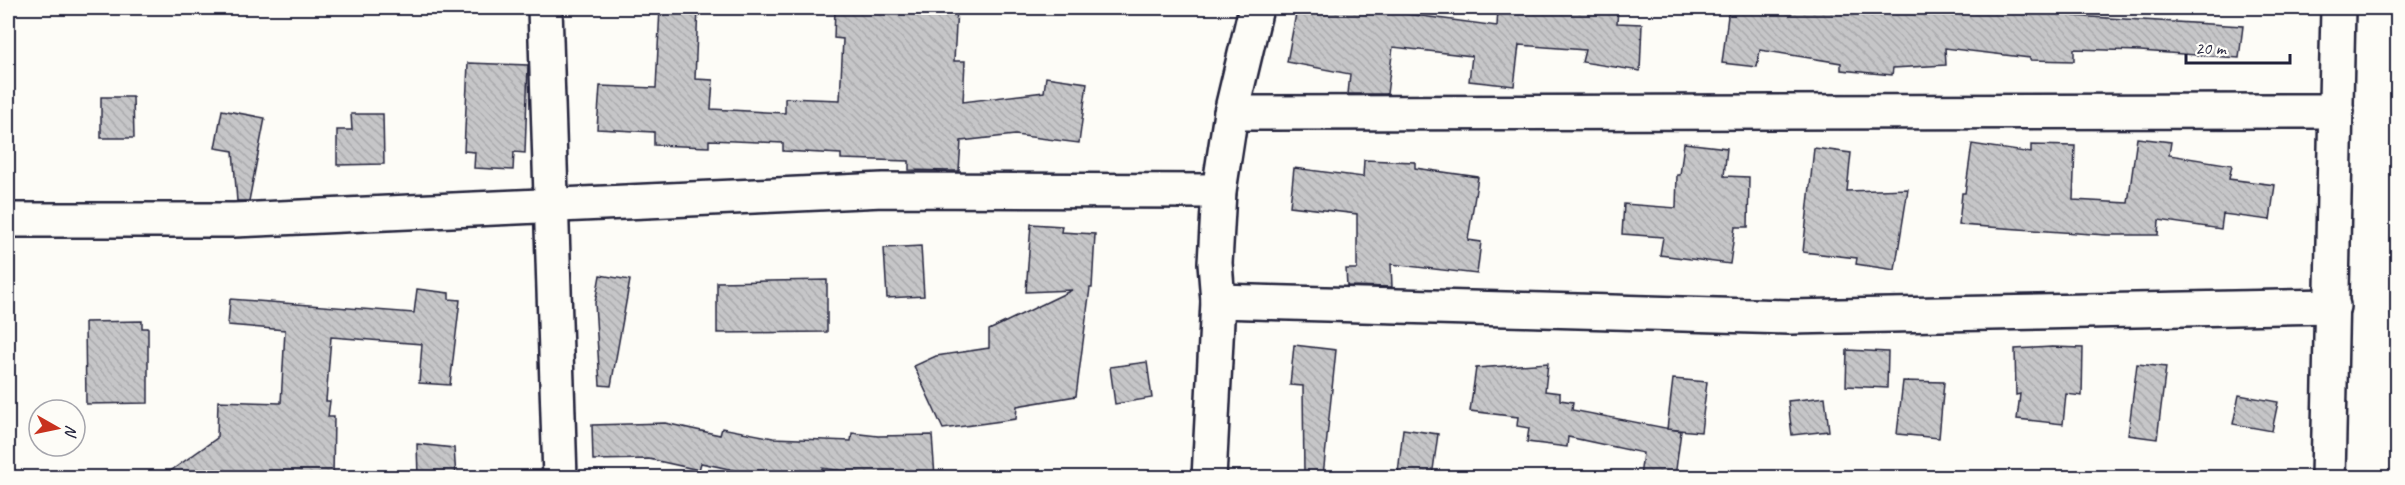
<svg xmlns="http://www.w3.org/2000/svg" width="2405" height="485" font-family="Caveat,sans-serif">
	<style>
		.building { fill: url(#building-back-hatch); stroke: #22223b; stroke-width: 1.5 }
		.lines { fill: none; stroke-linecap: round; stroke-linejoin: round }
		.minor-casing { stroke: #22223b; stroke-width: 38 }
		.minor { stroke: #fdfcf7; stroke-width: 33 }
	</style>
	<defs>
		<pattern id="building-back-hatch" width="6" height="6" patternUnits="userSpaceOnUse" patternTransform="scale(1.5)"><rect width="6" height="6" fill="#c6c6c8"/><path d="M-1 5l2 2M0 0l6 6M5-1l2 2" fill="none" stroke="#aaaaad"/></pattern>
	</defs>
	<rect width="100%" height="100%" fill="#fdfcf7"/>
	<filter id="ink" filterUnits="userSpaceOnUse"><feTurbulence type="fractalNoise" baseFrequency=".0167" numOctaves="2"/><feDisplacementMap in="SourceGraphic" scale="12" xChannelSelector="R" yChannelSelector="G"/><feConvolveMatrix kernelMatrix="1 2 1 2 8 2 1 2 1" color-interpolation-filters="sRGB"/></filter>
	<g filter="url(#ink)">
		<g class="building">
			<polygon points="660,8 698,8 695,79 713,80 711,109 785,113 785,98 840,100 843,39 834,38 835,8 957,8 954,61 965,61 963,102 1044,92 1046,77 1087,83 1079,143 1015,135 961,141 959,171 950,171 909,170 909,161 841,159 841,154 783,151 783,143 709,140 709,147 654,145 654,132 597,129 600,86 656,88"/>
			<polygon points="1297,8 1407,8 1407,14 1497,26 1498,8 1618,8 1617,23 1642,24 1640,71 1582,62 1585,50 1519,45 1514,86 1469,81 1472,56 1393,47 1387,94 1348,94 1350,74 1287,62"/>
			<polygon points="1729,8 1752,8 1792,13 1793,8 2074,8 2074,16 2243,26 2239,58 2140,51 2074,49 2074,61 2030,60 2030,58 1945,48 1946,65 1893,68 1892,75 1841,70 1841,63 1760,50 1757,67 1722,63"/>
			<polygon points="468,63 528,65 525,153 514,152 513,170 474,168 475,152 464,151"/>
			<polygon points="101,97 133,97 134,138 101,138"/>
			<polygon points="222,110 265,118 249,201 237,201 233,151 215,148"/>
			<polygon points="351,114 383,114 384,164 337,165 337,130 352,130"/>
			<polygon points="2137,138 2171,142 2169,155 2232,165 2229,179 2275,185 2270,220 2223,214 2221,229 2159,220 2158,235 2106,235 1959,225 1962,193 1965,193 1972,144 2031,153 2031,145 2075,146 2073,200 2128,203"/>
			<polygon points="1684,143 1727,148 1724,176 1749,177 1748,227 1735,227 1730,264 1660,255 1663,237 1622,234 1624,204 1676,208 1677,175 1680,175"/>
			<polygon points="1814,148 1851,153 1847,191 1908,189 1895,270 1856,264 1857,258 1803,252"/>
			<polygon points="1364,160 1415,162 1415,168 1478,177 1468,240 1481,242 1477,274 1391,264 1392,287 1347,286 1346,269 1357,269 1357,214 1290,206 1294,168 1363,177"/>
			<polygon points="1031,224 1062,226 1061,232 1095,234 1092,288 1090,288 1076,396 1017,406 1016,419 943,429 914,366 936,356 989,348 989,330 1072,290 1026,292"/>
			<polygon points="921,246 924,296 887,298 884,248"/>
			<polygon points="600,275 630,280 611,386 600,385 595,303"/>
			<polygon points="827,280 827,332 717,333 717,282"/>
			<polygon points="417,289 449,293 449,299 460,300 450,385 419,383 422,344 331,337 326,401 330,401 328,417 334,417 333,477 162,477 217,438 218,401 281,403 285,330 228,325 230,299 414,313"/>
			<polygon points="142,321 142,328 148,328 148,403 86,404 85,322"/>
			<polygon points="1294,345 1336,350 1323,476 1304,475 1303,386 1290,385"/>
			<polygon points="2052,347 2083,348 2082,396 2066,394 2063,424 2017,419 2020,394 2016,395 2015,349"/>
			<polygon points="1847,350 1888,352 1887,388 1846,386"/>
			<polygon points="1147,362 1152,398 1115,404 1110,367"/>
			<polygon points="1548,363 1545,391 1560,393 1560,400 1573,402 1572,410 1681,431 1675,477 1640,477 1643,453 1568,437 1567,447 1527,442 1529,428 1517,426 1518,417 1470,411 1476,368"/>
			<polygon points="2137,364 2166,367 2157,439 2128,435"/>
			<polygon points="1673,379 1707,382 1701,432 1667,429"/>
			<polygon points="1903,381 1944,382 1939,438 1897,434"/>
			<polygon points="2239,395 2278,402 2272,431 2233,424"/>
			<polygon points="1825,397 1829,431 1792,435 1788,401"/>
			<polygon points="665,423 720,435 722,428 773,438 851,441 852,433 878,436 932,435 935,477 887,477 822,468 821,477 766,477 701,463 699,470 649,459 593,460 592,425"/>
			<polygon points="1403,429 1438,434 1432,477 1398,473"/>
			<polygon points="417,444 454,448 456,477 418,477"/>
		</g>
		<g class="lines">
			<g class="minor-casing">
				<g id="minor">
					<polyline points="545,8 560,478"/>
					<polyline points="1231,113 2337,111"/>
					<polyline points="8,220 234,220 883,190 1219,191"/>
					<polyline points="1218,301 1790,317 2333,306"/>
					<polyline points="1209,478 1218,301 1215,263 1219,191 1231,113 1256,8"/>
					<polyline points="2328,478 2338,8"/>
				</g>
			</g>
			<use href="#minor" class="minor"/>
		</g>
	</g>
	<rect width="2405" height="485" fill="none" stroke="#fdfcf7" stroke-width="30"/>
	<rect x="15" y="15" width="2375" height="455" fill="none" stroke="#22223b" stroke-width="2" filter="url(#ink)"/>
	<g transform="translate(57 428) rotate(99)"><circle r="28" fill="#fdfcf7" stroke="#a5a5ac" stroke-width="1.5"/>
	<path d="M0-4.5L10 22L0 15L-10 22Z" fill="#c8321e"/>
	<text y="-9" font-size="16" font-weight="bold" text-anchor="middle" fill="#22223b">N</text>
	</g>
	<path d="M2186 54v9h104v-9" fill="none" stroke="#22223b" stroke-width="3"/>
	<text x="2195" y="54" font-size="18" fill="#22223b" stroke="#fdfcf7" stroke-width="4.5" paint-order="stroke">20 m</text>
</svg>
